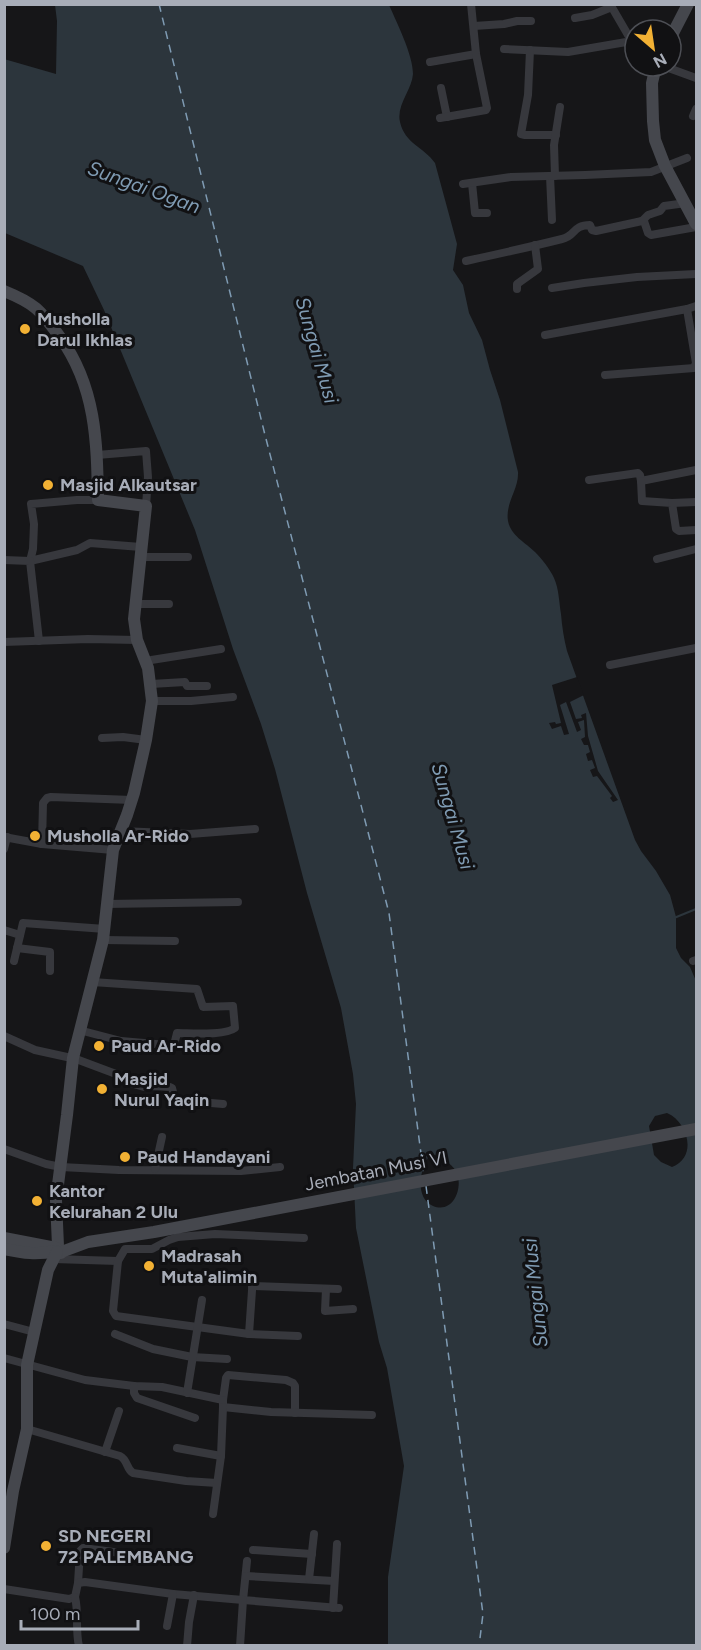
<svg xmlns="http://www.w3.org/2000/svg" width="701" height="1650" font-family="Figtree,sans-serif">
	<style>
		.water { fill: #2c353c; fill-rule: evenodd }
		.pier { fill: #161618 }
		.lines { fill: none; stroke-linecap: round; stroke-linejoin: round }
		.stream { stroke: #2c353c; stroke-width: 2 }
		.ferry { stroke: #7f9bb3; stroke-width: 1.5; stroke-dasharray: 8 6; stroke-linecap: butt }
		.street { stroke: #37383d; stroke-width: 8 }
		.secondary { stroke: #45474d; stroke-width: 12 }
		.poi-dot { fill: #f2b134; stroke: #111113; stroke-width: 2 }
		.labels { text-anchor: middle; stroke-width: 6; stroke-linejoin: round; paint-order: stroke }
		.poi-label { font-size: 18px; font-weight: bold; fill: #a8adb8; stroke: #111113; text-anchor: start }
		.street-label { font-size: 18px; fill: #a8adb8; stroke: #111113 }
		.water-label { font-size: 20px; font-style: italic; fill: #7f9bb3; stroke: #111113 }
	</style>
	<rect width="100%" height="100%" fill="#161618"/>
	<path class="water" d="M55,5h334c8,18 24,50 24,69 -1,16 -17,31 -13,48 5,22 24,25 35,41l22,81 -4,26 10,15 6,28 13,27 8,30 10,30 18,72c1,17 -13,31 -10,49 3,15 17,21 27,31 7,7 15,17 19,26 5,11 5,24 7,36 1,13 3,25 6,37l68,189 6,11 15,20 14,24 6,22v31l5,10 9,9 6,14v664h-308v-68l16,-111 -17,-98 -8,-26 -23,-114 -3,-60 3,-64 -3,-30 -12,-66 -34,-115 -32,-124 -14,-45 -28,-75 -38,-119 -91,-220 -21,-44 -78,-33 -1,-174 52,15 1,-53zM667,1113c21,9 31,44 5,54l-11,-5 -7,-7 -5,-29 6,-10zM430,1155c6,0 9,1 13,4 6,4 11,8 14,14 6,16 -4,41 -24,33 -19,-8 -13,-39 -3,-51z"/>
	<polygon class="pier" points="577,677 584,695 570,702 576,719 582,718 581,715 586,713 588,736 598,771 618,800 613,802 610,798 612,796 597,776 593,777 590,770 595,768 592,760 588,761 586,754 590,752 588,745 584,745 581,739 585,737 584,720 578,722 581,730 577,732 566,702 560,705 569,734 564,735 561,726 552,729 549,723 555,722 556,724 561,723 552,685"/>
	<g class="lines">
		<polyline class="stream" points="674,918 696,909"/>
		<g class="ferry">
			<polyline points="159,4 265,435 389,913 424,1176"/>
			<polyline points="426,1186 483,1614 479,1646"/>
		</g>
		<g class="street">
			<polyline points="610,4 635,47"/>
			<polyline points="575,18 592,15 612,7"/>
			<polyline points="474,26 504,24 517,21 531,21"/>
			<polyline points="504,49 568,52 632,41"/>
			<polyline points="530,50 528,95 521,134 525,135 556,135"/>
			<polyline points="430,62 476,54"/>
			<polyline points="663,66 696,78"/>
			<polyline points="441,88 447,117"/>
			<polyline points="693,116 696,109"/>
			<polyline points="440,118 486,110 487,108 476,54 471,4"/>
			<polyline points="550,176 552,220"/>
			<polyline points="555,176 554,145 560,107"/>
			<polyline points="472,183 475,213 487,213"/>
			<polyline points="463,184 511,177 585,175 651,172 687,158"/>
			<polyline points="642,221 644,221 648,233 651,235 696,227"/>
			<path d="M466,261c32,-7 64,-14 96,-22 14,-3 10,-14 28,-14l2,5 4,1 46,-10 6,-6 12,-4 4,-5 22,-3"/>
			<polyline points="552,288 584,283 637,277 696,274"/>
			<polyline points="517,289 517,284 538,269 535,245"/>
			<polyline points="545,335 687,309"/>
			<polyline points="605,375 694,368 696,363 687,309 696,306"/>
			<polyline points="97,455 146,451 148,477 146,506"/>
			<polyline points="589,480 638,473 640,475 641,481 696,470"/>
			<polyline points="641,481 642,501 672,503 676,529 679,531 696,530"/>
			<polyline points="98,500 77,500 31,504 34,524 33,549 30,561 77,550 90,543 141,547"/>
			<polyline points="672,503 696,502"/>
			<polyline points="140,557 188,557"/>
			<polyline points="657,559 696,549"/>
			<polyline points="4,560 30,561 39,641"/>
			<polyline points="135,604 169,604"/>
			<polyline points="4,642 88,639 137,640"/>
			<polyline points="145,661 221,649"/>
			<polyline points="610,665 696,648"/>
			<polyline points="151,684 185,682 187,686 207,686"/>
			<polyline points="152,701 191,701 233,697"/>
			<polyline points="102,738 123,737 146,740"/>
			<polyline points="121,831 190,834 255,829"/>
			<polyline points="4,837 42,844 113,850"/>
			<polyline points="42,844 43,803 47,798 51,797 132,800"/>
			<polyline points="4,849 7,837"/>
			<polyline points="106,904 238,902"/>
			<polyline points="4,930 20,935"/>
			<polyline points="103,940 175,941"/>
			<polyline points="17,948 50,952 50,971"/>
			<polyline points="14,961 23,923 105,929"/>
			<polyline points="693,961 696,960"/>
			<path d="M79,1030l42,11 46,4h7l3,-12c14,0 48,3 58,-5l-2,-22 -30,1 -6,-18 -105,-7"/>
			<polyline points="4,1036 35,1050 76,1059 116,1074 130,1083 144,1087 154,1086 170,1087 172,1088 175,1100 223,1104"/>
			<polyline points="4,1149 46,1164 61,1167 119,1170 241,1171 280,1167"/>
			<polyline points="155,1169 162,1137"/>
			<polyline points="53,1259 118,1261"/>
			<polyline points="252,1286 338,1289"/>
			<polyline points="326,1289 325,1311 353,1309"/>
			<polyline points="4,1324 34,1332"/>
			<polyline points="115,1334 153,1349 192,1357 227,1359"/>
			<polyline points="249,1334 253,1276"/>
			<polyline points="298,1336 249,1334 116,1316 113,1311 118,1261 125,1249 152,1249 169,1240 178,1237 215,1234 304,1238"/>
			<polyline points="4,1358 85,1380 134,1386 162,1387 223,1400 226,1378 228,1375 286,1380 293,1383 295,1386 295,1413"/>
			<polyline points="134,1386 134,1393 137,1398 195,1418"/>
			<polyline points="187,1393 202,1300"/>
			<polyline points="223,1400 223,1407 271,1412 372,1415"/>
			<path d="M27,1429l93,27c8,4 6,13 13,17l53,8 31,2"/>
			<polyline points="177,1448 221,1456"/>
			<polyline points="105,1452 119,1411"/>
			<polyline points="213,1514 221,1456 223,1407"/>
			<polyline points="253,1550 312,1554"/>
			<polyline points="247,1561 243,1600 339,1608"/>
			<polyline points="246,1576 334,1581"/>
			<polyline points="309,1579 314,1534"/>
			<polyline points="78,1583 80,1551 83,1548 174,1560"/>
			<polyline points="4,1589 69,1599 75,1597 78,1583 85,1582 173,1594 243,1600 240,1646"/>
			<path d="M75,1597c4,16 0,33 4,49"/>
			<polyline points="333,1608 337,1544"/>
			<polyline points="167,1626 173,1594"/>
			<polyline points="187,1646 189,1622 194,1595"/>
		</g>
		<g class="secondary">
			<polyline points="671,37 688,4"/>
			<polyline points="656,66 652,83 653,121 655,140 665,166 696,224"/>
			<path d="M4,291c32,13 36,19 56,46 36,50 37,104 38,163l48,6 -12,113 3,21 11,28 4,33 -6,39 -12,53 -7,22 -14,35 -10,90 -30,118 -6,57 -11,85 2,46 -2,4 2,3h3"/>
			<polyline points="4,1238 56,1248"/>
			<path d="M4,1249c20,4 32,6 52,2"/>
			<polyline points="64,1251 88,1242 154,1232 696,1129"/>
			<polyline points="4,1548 13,1491 27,1429 27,1365 48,1270 57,1252"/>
		</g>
	</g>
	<g class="poi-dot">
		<circle cx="25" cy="329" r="6"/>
		<circle cx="48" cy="485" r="6"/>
		<circle cx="35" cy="836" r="6"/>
		<circle cx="99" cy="1046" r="6"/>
		<circle cx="102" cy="1089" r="6"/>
		<circle cx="125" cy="1157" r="6"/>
		<circle cx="37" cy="1201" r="6"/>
		<circle cx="149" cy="1266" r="6"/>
		<circle cx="46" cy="1546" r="6"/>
	</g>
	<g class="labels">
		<g class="poi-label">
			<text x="37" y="325">Musholla<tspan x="37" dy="21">Darul Ikhlas</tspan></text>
			<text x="60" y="491">Masjid Alkautsar</text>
			<text x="47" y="842">Musholla Ar-Rido</text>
			<text x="111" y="1052">Paud Ar-Rido</text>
			<text x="114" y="1085">Masjid<tspan x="114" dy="21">Nurul Yaqin</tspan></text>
			<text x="137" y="1163">Paud Handayani</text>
			<text x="49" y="1197">Kantor<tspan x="49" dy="21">Kelurahan 2 Ulu</tspan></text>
			<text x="161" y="1262">Madrasah<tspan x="161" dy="21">Muta'alimin</tspan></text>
			<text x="58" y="1542">SD NEGERI<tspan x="58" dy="21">72 PALEMBANG</tspan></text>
		</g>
		<g class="street-label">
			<text transform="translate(376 1171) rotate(-11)" y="6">Jembatan Musi VI</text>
		</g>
		<g class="water-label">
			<text transform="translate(144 187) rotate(20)" y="7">Sungai Ogan</text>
			<text transform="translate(317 350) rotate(74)" y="7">Sungai Musi</text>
			<text transform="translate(453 816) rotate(74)" y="7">Sungai Musi</text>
			<text transform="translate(535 1293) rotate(-96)" y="7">Sungai Musi</text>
		</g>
	</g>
	<rect width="701" height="1650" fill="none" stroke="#a8adb8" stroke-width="12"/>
	<g transform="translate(653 48) rotate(151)"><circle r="28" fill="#111113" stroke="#4d4f55" stroke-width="1.5"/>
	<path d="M0-4.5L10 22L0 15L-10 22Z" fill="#f2b134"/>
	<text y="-9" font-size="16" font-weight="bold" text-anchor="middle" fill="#a8adb8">N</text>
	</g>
	<path d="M21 1620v9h117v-9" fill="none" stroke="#a8adb8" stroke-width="3"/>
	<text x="30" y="1620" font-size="18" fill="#a8adb8" stroke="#111113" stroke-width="4.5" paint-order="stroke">100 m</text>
</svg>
